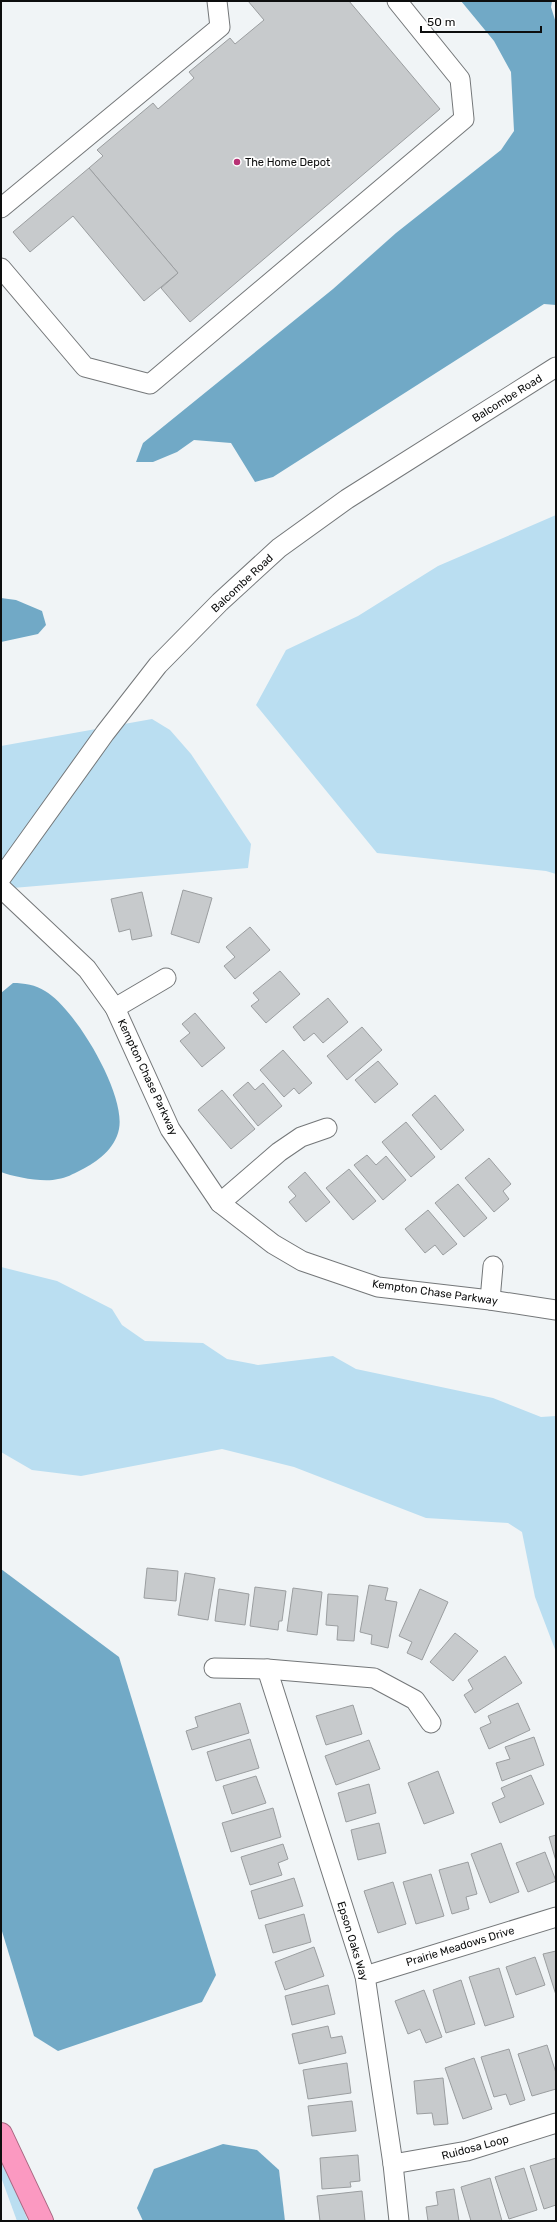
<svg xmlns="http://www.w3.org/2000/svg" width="557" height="2222" font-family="Rubik,sans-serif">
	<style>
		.green { fill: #badef1 }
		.water { fill: #71a9c6 }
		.building { fill: #c7cacc; stroke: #9b9ea0 }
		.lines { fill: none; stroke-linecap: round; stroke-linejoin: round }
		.minor-casing { stroke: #747779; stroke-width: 21 }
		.highway-casing { stroke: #a86882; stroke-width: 24 }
		.minor { stroke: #fff; stroke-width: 19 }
		.highway { stroke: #fb99c1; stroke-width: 22 }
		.poi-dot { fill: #b83174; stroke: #fff; stroke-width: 1.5 }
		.labels { text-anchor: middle; stroke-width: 3.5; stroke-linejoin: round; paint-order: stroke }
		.poi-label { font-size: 11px; fill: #0d0e0e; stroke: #fff; text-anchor: start }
		.street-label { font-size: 11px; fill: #0d0e0e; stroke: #fff }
	</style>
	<rect width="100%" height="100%" fill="#f0f4f6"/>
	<g class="green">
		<polygon points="556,515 556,874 546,871 377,853 256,705 286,650 358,616 438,566"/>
		<polygon points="152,719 170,730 191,754 251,844 248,868 1,889 1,746"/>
		<polygon points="1,1267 57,1281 112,1309 122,1325 145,1341 203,1343 227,1359 258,1365 333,1356 356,1369 493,1398 541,1417 556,1416 556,1652 535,1597 522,1532 508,1523 426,1518 294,1467 222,1449 81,1476 32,1470 1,1452"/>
		<polygon points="2,2155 28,2221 17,2221 1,2177"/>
	</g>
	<g class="water">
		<polygon points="461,1 552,1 551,7 556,23 556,305 544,304 273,477 255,482 231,443 194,440 177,452 153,462 136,462 143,443 333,289 396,233 501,150 514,131 511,72 494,41"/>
		<polygon points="1,598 16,600 42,611 46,625 38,634 1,642"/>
		<path d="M13,983c11,0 23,2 32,8 30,17 81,103 74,138 -4,20 -22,33 -38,41 -8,4 -15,8 -23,9 -14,4 -44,-2 -57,-7v-179z"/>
		<polygon points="1,1569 119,1657 216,1975 202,2002 58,2051 34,2036 1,1928"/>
		<polygon points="223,2144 257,2150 279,2170 285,2221 143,2221 137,2208 154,2169"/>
	</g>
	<g class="building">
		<polygon points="248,1 349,1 440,109 190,322 161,288 178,273 89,168 103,156 97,150 153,103 158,109 194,78 189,72 230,38 235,44 264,20"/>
		<polygon points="89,168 178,273 144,301 73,216 30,252 13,232"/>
		<polygon points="183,890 212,898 199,943 171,934"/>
		<polygon points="142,892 152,936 132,940 130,929 119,932 111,899"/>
		<polygon points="250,927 270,950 235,979 224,966 235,957 226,947"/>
		<polygon points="280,971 300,994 266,1023 251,1006 259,1000 253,993"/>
		<polygon points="328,998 348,1022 323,1043 314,1033 304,1041 293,1027"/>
		<polygon points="195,1013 225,1048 202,1067 180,1041 190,1033 182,1024"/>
		<polygon points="362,1027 382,1050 347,1080 327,1056"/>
		<polygon points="283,1050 312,1083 299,1094 294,1088 284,1097 260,1070"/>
		<polygon points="378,1061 398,1084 375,1103 355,1080"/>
		<polygon points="248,1082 255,1090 263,1083 282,1106 258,1126 233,1095"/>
		<polygon points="222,1090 255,1129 231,1149 198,1110"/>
		<polygon points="435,1095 464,1130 441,1150 412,1115"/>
		<polygon points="406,1122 435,1157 411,1177 382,1142"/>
		<polygon points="367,1155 376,1165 386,1156 406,1180 383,1200 354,1165"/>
		<polygon points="489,1158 511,1184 503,1191 509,1199 494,1212 465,1178"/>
		<polygon points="349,1169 376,1201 353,1220 326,1188"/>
		<polygon points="305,1172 330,1202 306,1222 289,1202 296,1196 288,1187"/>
		<polygon points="458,1184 487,1218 464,1237 435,1203"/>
		<polygon points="428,1210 457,1244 443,1255 435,1245 425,1253 405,1229"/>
		<polygon points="147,1568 178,1571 176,1601 144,1598"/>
		<polygon points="185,1573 215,1578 208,1620 178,1615"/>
		<polygon points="369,1585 388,1588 385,1600 397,1602 388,1648 371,1644 372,1635 360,1632"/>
		<polygon points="255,1587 286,1591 282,1621 279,1621 278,1630 250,1626"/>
		<polygon points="293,1588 322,1592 317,1635 287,1631"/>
		<polygon points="219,1589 249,1594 245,1625 215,1621"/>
		<polygon points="420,1589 448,1602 422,1660 407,1653 412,1642 399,1636"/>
		<polygon points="328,1594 358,1596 354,1641 337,1640 338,1626 326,1625"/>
		<polygon points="455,1633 478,1651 453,1681 430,1662"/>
		<polygon points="505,1656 522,1683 475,1713 464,1695 473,1689 468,1680"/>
		<polygon points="240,1703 249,1733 192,1750 186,1731 198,1727 195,1717"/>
		<polygon points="518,1703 530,1730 489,1749 480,1728 491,1723 488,1716"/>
		<polygon points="353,1705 362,1734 326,1745 316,1716"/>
		<polygon points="534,1737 544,1765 502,1781 496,1763 510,1759 505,1747"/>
		<polygon points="250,1739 259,1768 216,1781 207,1752"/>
		<polygon points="369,1740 380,1769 336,1785 325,1756"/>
		<polygon points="438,1771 454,1813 424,1824 408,1783"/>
		<polygon points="531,1775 544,1804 500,1823 492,1803 505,1797 501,1788"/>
		<polygon points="256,1776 266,1803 232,1814 223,1786"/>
		<polygon points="369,1784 376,1813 346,1822 338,1793"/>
		<polygon points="273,1808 281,1837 231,1852 222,1823"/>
		<polygon points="379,1823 386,1853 358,1860 351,1830"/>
		<polygon points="556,1835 556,1861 549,1837"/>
		<polygon points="501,1843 519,1892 490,1903 471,1854"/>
		<polygon points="283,1844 288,1859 278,1863 282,1875 250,1885 241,1857"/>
		<polygon points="545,1852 556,1881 528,1892 516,1863"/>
		<polygon points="468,1862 477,1894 466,1897 469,1909 452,1914 439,1870"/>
		<polygon points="431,1874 444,1916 416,1924 403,1882"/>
		<polygon points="294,1878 303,1906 259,1919 251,1891"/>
		<polygon points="393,1882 406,1924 378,1933 364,1891"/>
		<polygon points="304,1914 311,1942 273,1953 265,1925"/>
		<polygon points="314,1947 324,1976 285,1990 275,1962"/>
		<polygon points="556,1951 556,1995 543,1954"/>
		<polygon points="535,1957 545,1985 516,1995 506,1967"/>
		<polygon points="499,1968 514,2017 485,2026 469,1977"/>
		<polygon points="461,1980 475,2024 446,2033 433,1990"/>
		<polygon points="328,1985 335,2014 292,2025 285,1996"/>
		<polygon points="424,1990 442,2037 426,2043 420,2029 408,2034 395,2001"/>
		<polygon points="328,2026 331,2038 342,2036 346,2053 299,2064 292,2034"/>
		<polygon points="547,2045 556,2073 556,2089 532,2096 518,2054"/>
		<polygon points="509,2049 525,2100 510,2105 506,2094 494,2097 481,2057"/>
		<polygon points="474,2058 492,2109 463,2119 445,2068"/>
		<polygon points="347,2063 351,2093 308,2099 303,2070"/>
		<polygon points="443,2078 448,2124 434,2125 432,2113 417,2114 414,2081"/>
		<polygon points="352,2101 356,2131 312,2136 308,2106"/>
		<polygon points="358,2155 360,2181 350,2182 351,2187 322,2189 320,2158"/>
		<polygon points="556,2158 556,2205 544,2209 530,2166"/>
		<polygon points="524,2168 537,2210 509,2219 495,2177"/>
		<polygon points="490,2178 502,2221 471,2221 461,2187"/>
		<polygon points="454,2189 459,2221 428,2221 426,2207 438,2205 436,2192"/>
		<polygon points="362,2191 365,2221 320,2221 317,2196"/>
	</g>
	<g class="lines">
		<g class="minor-casing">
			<g id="minor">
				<polyline points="1,208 220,27 217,1"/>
				<polyline points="1,268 85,367 150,384 464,119 460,79 397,1"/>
				<polyline points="1,878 105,733 158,665 220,602 279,548 347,499 556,367"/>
				<polyline points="1,888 87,969 115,1008 170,1129 220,1203 273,1244 302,1261 378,1287 490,1300 556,1310"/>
				<polyline points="115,1008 166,978"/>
				<polyline points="220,1203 279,1152 301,1137 327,1128"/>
				<polyline points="490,1300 493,1266"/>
				<polyline points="214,1668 267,1669 374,1678 415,1700 431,1723"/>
				<polyline points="267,1669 365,1976 393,2164 399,2221"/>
				<polyline points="365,1976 556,1917"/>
				<polyline points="393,2164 467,2151 556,2123"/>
			</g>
		</g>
		<g class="highway-casing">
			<polyline id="highway" points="1,2134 42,2221"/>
		</g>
		<use href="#minor" class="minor"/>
		<use href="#highway" class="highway"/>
	</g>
	<circle class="poi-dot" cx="237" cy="162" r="4"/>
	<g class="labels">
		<g class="poi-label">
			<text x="245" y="166">The Home Depot</text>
		</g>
		<g class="street-label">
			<text transform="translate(507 398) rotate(-32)" y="4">Balcombe Road</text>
			<text transform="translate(242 583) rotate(-43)" y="4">Balcombe Road</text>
			<text transform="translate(148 1077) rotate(65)" y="4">Kempton Chase Parkway</text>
			<text transform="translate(435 1292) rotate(8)" y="4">Kempton Chase Parkway</text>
			<text transform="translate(353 1941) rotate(73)" y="4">Epson Oaks Way</text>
			<text transform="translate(460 1946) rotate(-17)" y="4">Prairie Meadows Drive</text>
			<text transform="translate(475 2147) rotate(-15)" y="4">Ruidosa Loop</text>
		</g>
	</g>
	<rect width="557" height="2222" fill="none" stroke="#0d0e0e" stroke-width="4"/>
	<path d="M421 26v6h120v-6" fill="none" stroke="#0d0e0e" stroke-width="2"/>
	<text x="427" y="26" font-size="12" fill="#0d0e0e" stroke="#ffffff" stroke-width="3" paint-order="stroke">50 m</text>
</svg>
